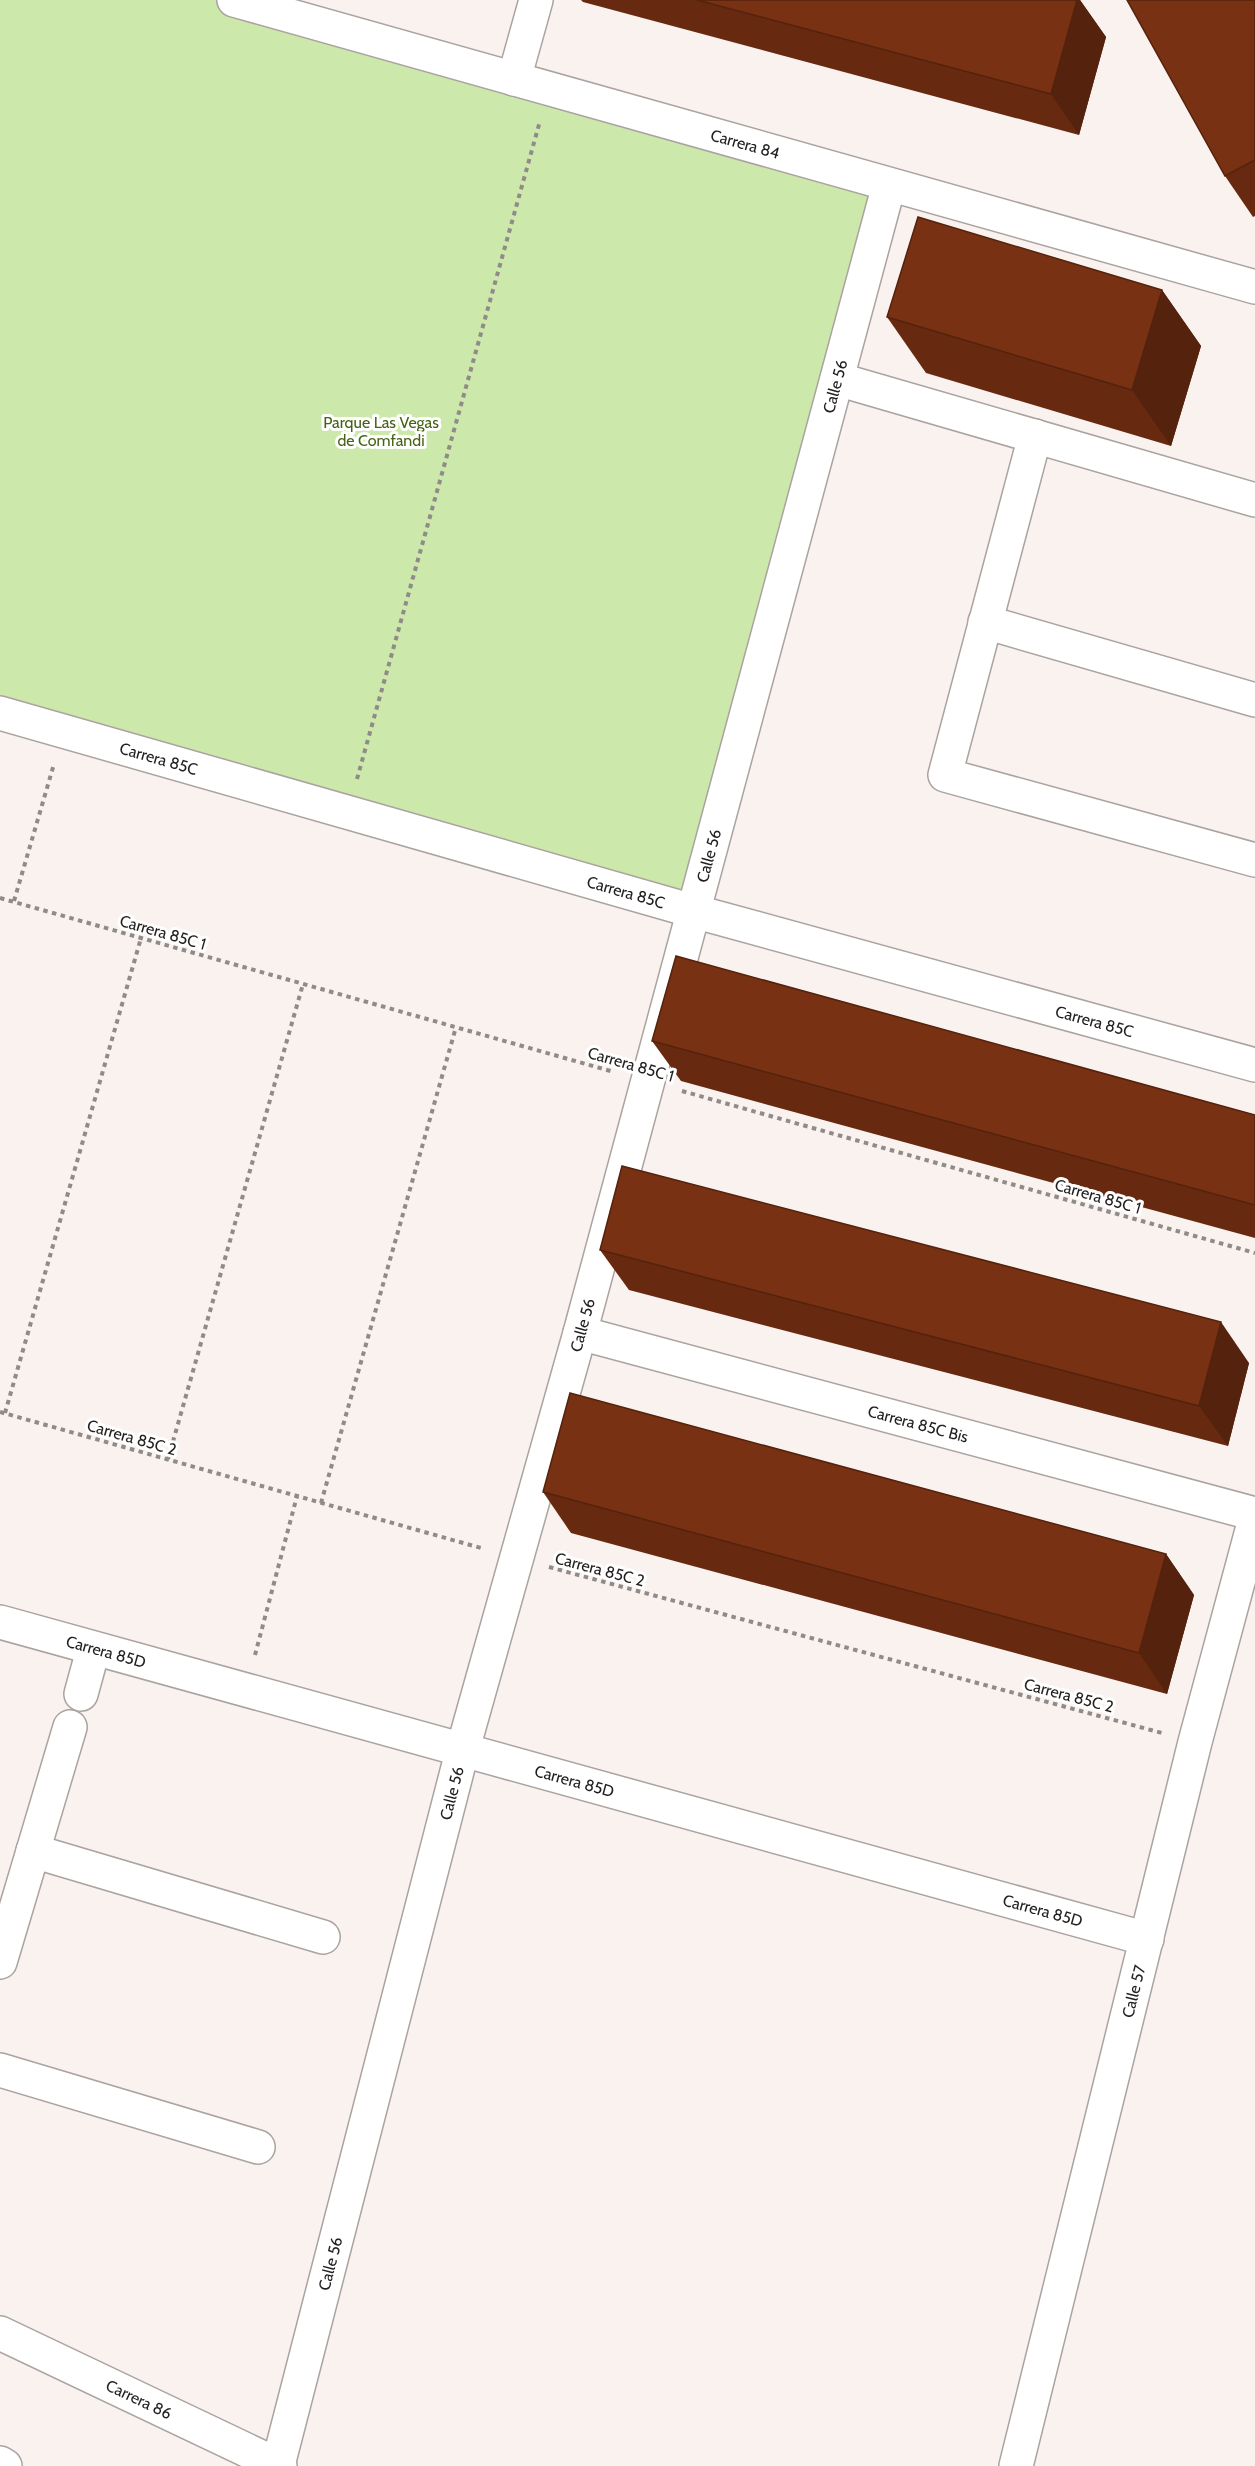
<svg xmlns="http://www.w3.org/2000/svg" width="1255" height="2466" font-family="Cabin,sans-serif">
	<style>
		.green { fill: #cce8ab }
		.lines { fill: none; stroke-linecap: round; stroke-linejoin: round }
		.minor-casing { stroke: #aaa3a0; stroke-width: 36 }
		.path { stroke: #908b89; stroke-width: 4; stroke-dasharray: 4.5 4.5; stroke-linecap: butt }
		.minor { stroke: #fff; stroke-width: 33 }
		.wall { fill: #672a10 }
		.shaded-wall { fill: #54220d }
		.building { fill: #783113; stroke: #54220d; stroke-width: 1.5 }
		.labels { text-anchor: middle; stroke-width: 6; stroke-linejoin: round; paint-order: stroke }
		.street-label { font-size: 16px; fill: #221f1e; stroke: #fff }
		.park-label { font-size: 16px; fill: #466313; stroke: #fff }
	</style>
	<rect width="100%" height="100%" fill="#f9f2ef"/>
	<polygon class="green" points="0,0 234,0 889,185 693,911 0,713"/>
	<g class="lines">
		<g class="minor-casing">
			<g id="minor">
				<path id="s1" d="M234,0l1021,287"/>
				<polyline points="514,79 536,0"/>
				<polyline points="837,379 1255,500"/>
				<polyline points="1035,436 945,775 1255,860"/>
				<polyline points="985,622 1255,700"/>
				<path id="s2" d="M0,713l693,198 562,154"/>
				<path id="s3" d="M580,1333l675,181"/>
				<path id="s4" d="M0,1622l1147,317"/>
				<polyline points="81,1694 93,1650"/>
				<polyline points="33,1851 323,1937"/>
				<polyline points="0,1962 70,1727"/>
				<polyline points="0,2070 258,2147"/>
				<path id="s5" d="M0,2333l280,133"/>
				<polyline points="0,2463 5,2466"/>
				<path id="s6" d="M278,2465l184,-713 118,-419 309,-1148"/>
				<path id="s7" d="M1016,2466l179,-724 60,-223"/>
			</g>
		</g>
		<g class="path">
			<polyline points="357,779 540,121"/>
			<polyline points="0,898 614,1072"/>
			<polyline points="14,901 54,764"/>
			<polyline points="682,1091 1255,1253"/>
			<polyline points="0,1412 481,1548"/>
			<polyline points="5,1413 141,938"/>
			<polyline points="168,1459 303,984"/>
			<polyline points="321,1503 456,1027"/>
			<polyline points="549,1567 1162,1733"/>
			<polyline points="255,1655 297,1496"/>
		</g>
		<use href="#minor" class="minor"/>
	</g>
	<g class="wall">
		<polygon points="581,0 1080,0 1106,37 1079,135 583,2"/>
		<polygon points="1255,0 1255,216 1253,217 1225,176"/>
		<polygon points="1162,290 1201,346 1171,446 926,373 887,317"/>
		<polygon points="652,1041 1255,1115 1255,1238 681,1081"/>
		<polygon points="600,1250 1249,1363 1228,1446 629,1290"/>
		<polygon points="543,1492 1166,1554 1194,1595 1167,1694 571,1533"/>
	</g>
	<g class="shaded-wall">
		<polygon points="1077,0 1080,0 1106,37 1079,135 1051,94"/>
		<polygon points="1162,290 1201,346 1171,446 1132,390"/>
		<polygon points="1221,1322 1249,1363 1228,1446 1199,1406"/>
		<polygon points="1166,1554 1194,1595 1167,1694 1139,1653"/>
	</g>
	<g class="building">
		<polygon points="697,0 1077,0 1051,94"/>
		<polygon points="1127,0 1255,0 1255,160 1225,176"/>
		<polygon points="918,217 1162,290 1132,390 887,317"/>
		<polygon points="676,956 1255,1115 1255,1205 652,1041"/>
		<polygon points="622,1166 1221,1322 1199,1406 600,1250"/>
		<polygon points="570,1393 1166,1554 1139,1653 543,1492"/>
	</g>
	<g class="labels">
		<g class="street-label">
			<text dy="6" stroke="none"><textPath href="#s1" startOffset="531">Carrera 84</textPath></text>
			<text dy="6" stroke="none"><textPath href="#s6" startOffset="2152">Calle 56</textPath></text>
			<text dy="6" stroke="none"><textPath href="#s2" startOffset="165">Carrera 85C</textPath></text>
			<text dy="6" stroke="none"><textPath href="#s6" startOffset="1666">Calle 56</textPath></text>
			<text dy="6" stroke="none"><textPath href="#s2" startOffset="651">Carrera 85C</textPath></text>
			<text transform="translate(163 932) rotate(16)" y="6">Carrera 85C 1</text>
			<text dy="6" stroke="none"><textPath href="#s2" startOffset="1137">Carrera 85C</textPath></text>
			<text transform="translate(631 1064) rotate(16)" y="6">Carrera 85C 1</text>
			<text transform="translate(1098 1196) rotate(16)" y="6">Carrera 85C 1</text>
			<text dy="6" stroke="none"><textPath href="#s6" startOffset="1180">Calle 56</textPath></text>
			<text dy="6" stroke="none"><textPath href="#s3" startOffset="350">Carrera 85C Bis</textPath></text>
			<text transform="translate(132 1437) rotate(16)" y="6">Carrera 85C 2</text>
			<text transform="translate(600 1569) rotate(15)" y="6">Carrera 85C 2</text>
			<text dy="6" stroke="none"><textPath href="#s4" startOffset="110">Carrera 85D</textPath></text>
			<text transform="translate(1069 1695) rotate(15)" y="6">Carrera 85C 2</text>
			<text dy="6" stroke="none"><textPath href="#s4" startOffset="596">Carrera 85D</textPath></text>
			<text dy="6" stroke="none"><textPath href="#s6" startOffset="694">Calle 56</textPath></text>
			<text dy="6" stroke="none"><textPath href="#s4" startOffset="1082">Carrera 85D</textPath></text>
			<text dy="6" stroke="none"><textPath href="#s7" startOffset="489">Calle 57</textPath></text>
			<text dy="6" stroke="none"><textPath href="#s6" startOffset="208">Calle 56</textPath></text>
			<text dy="6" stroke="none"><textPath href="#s5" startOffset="154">Carrera 86</textPath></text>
		</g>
		<g class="park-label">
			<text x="381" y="428">Parque Las Vegas<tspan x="381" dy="18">de Comfandi</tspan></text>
		</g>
	</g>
</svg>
